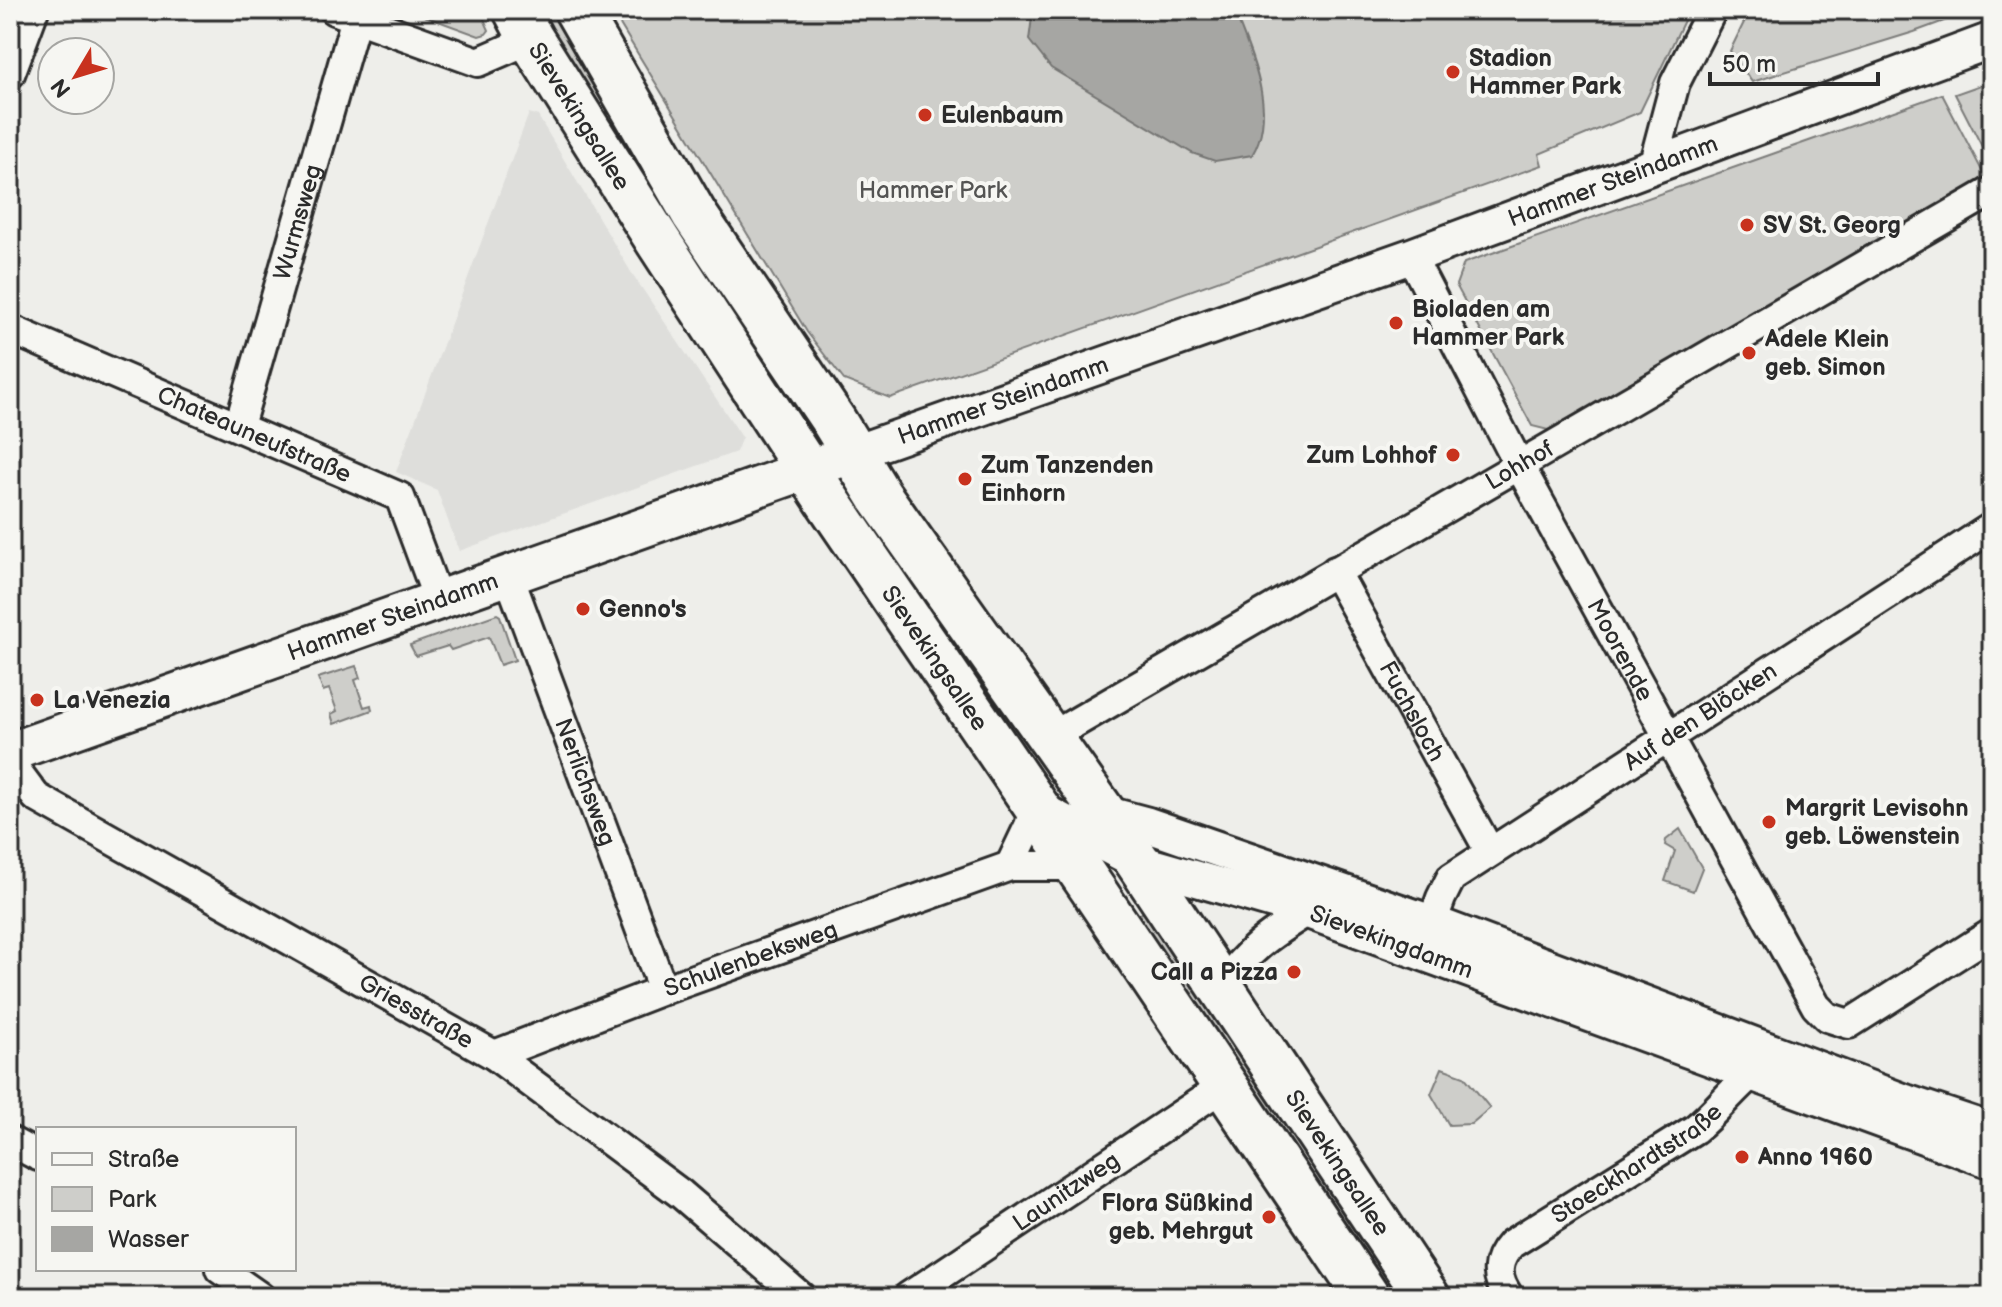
<svg xmlns="http://www.w3.org/2000/svg" width="2002" height="1307" font-family="'Balsamiq Sans',sans-serif">
	<style>
		.built { fill: #dededb }
		.green { fill: #cececa; stroke: #7c7c7a; stroke-width: 2 }
		.water { fill: #a6a6a3; stroke: #757573; stroke-width: 2 }
		.lines { fill: none; stroke-linecap: round; stroke-linejoin: round }
		.minor-casing { stroke: #2b2b2b; stroke-width: 34 }
		.tertiary-casing { stroke: #2b2b2b; stroke-width: 40 }
		.secondary-casing { stroke: #2b2b2b; stroke-width: 44 }
		.primary-casing { stroke: #2b2b2b; stroke-width: 50 }
		.minor { stroke: #f6f6f2; stroke-width: 28 }
		.tertiary { stroke: #f6f6f2; stroke-width: 34 }
		.secondary { stroke: #f6f6f2; stroke-width: 38 }
		.primary { stroke: #f6f6f2; stroke-width: 44 }
		.poi-dot { fill: #c8321e; stroke: #f6f6f2; stroke-width: 3 }
		.labels { text-anchor: middle; stroke-width: 8; stroke-linejoin: round; paint-order: stroke }
		.poi-label { font-size: 24px; font-weight: bold; fill: #2b2b2b; stroke: #f6f6f2; text-anchor: start }
		.street-label { font-size: 24px; fill: #2b2b2b; stroke: #f6f6f2 }
		.park-label { font-size: 24px; fill: #545453; stroke: #f6f6f2 }
	</style>
	<rect width="100%" height="100%" fill="#eeeeea"/>
	<filter id="ink" filterUnits="userSpaceOnUse"><feTurbulence type="fractalNoise" baseFrequency=".0125" numOctaves="2"/><feDisplacementMap in="SourceGraphic" scale="16" xChannelSelector="R" yChannelSelector="G"/><feConvolveMatrix kernelMatrix="1 2 1 2 8 2 1 2 1" color-interpolation-filters="sRGB"/></filter>
	<g filter="url(#ink)">
		<polygon class="built" points="529,113 538,116 631,272 742,437 736,452 459,551 437,490 396,472"/>
		<g class="green">
			<polygon points="408,10 480,10 489,30 486,34 479,36"/>
			<path d="M541,10h11c74,142 162,278 255,409l-10,3 -188,-290z"/>
			<polygon points="626,10 1689,10 1640,112 1539,154 1542,165 890,398 844,380 807,332 618,21"/>
			<polygon points="1750,10 1974,10 1914,32 1752,82 1730,51"/>
			<polygon points="1992,81 1992,166 1955,94"/>
			<polygon points="1942,94 1990,186 1548,430 1532,426 1456,285 1464,263"/>
			<polygon points="497,614 500,616 515,660 500,665 489,637 451,650 448,646 416,656 410,645"/>
			<polygon points="356,666 360,678 355,680 364,707 371,705 372,710 334,724 331,714 337,711 329,689 323,691 318,678"/>
			<polygon points="1680,829 1702,868 1693,891 1665,881 1675,851 1665,845 1666,840"/>
			<polygon points="1147,909 1403,1287 1389,1297 1134,919"/>
			<polygon points="1442,1068 1464,1076 1490,1108 1471,1124 1449,1125 1431,1094"/>
		</g>
		<path class="water" d="M1033,10h201c16,43 45,101 18,145l-37,6 -23,-8 -141,-85 -22,-28z"/>
		<g class="lines">
			<g class="minor-casing">
				<g id="minor">
					<polyline points="334,10 478,62 531,39"/>
					<polyline points="10,74 34,10"/>
					<polyline points="1653,166 1675,83 1712,10"/>
					<path id="s1" d="M1411,256l108,209 297,541 11,11 22,7 143,-91"/>
					<path id="s2" d="M10,329l390,168 38,102"/>
					<path id="s3" d="M239,426l117,-408"/>
					<path id="s4" d="M1335,571l155,281"/>
					<path id="s5" d="M508,574l155,416"/>
					<path id="s6" d="M1049,738l943,-547"/>
					<path id="s7" d="M10,762l26,35 458,258 187,139 120,103"/>
					<polyline points="1010,866 1029,826 1035,806"/>
					<path id="s8" d="M1432,923l9,-25 10,-20 541,-351"/>
					<path d="M1220,988c28,-38 48,-52 88,-77"/>
					<path id="s9" d="M494,1055l169,-65 347,-124h68"/>
					<polyline points="10,1141 38,1156"/>
					<polyline points="220,1269 260,1297"/>
					<path id="s10" d="M908,1297l316,-211"/>
					<path id="s11" d="M1509,1297c-14,-20 -14,-35 2,-53l184,-115c26,-21 44,-50 73,-66"/>
				</g>
			</g>
			<g class="tertiary-casing">
				<g id="tertiary">
					<path id="s12" d="M854,453l557,-197 581,-216"/>
					<path id="s13" d="M1041,810l97,52 170,49 684,250"/>
					<polyline points="1103,813 1148,825 1432,923 1905,1102 1992,1131"/>
				</g>
			</g>
			<g class="secondary-casing">
				<g id="secondary">
					<path id="s14" d="M10,752l844,-299"/>
				</g>
			</g>
			<g class="primary-casing">
				<g id="primary">
					<path id="s15" d="M516,10l15,29 127,202 171,262 265,388 273,406"/>
					<path id="s16" d="M577,10l117,204 139,206 47,77 258,365 289,435"/>
				</g>
			</g>
			<use href="#minor" class="minor"/>
			<use href="#tertiary" class="tertiary"/>
			<use href="#secondary" class="secondary"/>
			<use href="#primary" class="primary"/>
		</g>
	</g>
	<g class="poi-dot">
		<circle cx="1453" cy="72" r="8"/>
		<circle cx="925" cy="115" r="8"/>
		<circle cx="1747" cy="225" r="8"/>
		<circle cx="1396" cy="323" r="8"/>
		<circle cx="1749" cy="353" r="8"/>
		<circle cx="1453" cy="455" r="8"/>
		<circle cx="965" cy="479" r="8"/>
		<circle cx="583" cy="609" r="8"/>
		<circle cx="37" cy="700" r="8"/>
		<circle cx="1769" cy="822" r="8"/>
		<circle cx="1294" cy="972" r="8"/>
		<circle cx="1742" cy="1157" r="8"/>
		<circle cx="1269" cy="1217" r="8"/>
	</g>
	<g class="labels">
		<g class="poi-label">
			<text x="1469" y="66">Stadion<tspan x="1469" dy="28">Hammer Park</tspan></text>
			<text x="941" y="123">Eulenbaum</text>
			<text x="1763" y="233">SV St. Georg</text>
			<text x="1412" y="317">Bioladen am<tspan x="1412" dy="28">Hammer Park</tspan></text>
			<text x="1765" y="347">Adele Klein<tspan x="1765" dy="28">geb. Simon</tspan></text>
			<text x="1437" y="463" text-anchor="end">Zum Lohhof</text>
			<text x="981" y="473">Zum Tanzenden<tspan x="981" dy="28">Einhorn</tspan></text>
			<text x="599" y="617">Genno's</text>
			<text x="53" y="708">La Venezia</text>
			<text x="1785" y="816">Margrit Levisohn<tspan x="1785" dy="28">geb. Löwenstein</tspan></text>
			<text x="1278" y="980" text-anchor="end">Call a Pizza</text>
			<text x="1758" y="1165">Anno 1960</text>
			<text x="1253" y="1211" text-anchor="end">Flora Süßkind<tspan x="1253" dy="28">geb. Mehrgut</tspan></text>
		</g>
		<g class="street-label">
			<text dy="8" stroke="none"><textPath href="#s15" startOffset="124">Sievekingsallee</textPath></text>
			<text dy="8" stroke="none"><textPath href="#s12" startOffset="806">Hammer Steindamm</textPath></text>
			<text dy="8" stroke="none"><textPath href="#s3" startOffset="212">Wurmsweg</textPath></text>
			<text dy="8" stroke="none"><textPath href="#s12" startOffset="158">Hammer Steindamm</textPath></text>
			<text dy="8" stroke="none"><textPath href="#s2" startOffset="266">Chateauneufstraße</textPath></text>
			<text dy="8" stroke="none"><textPath href="#s6" startOffset="544">Lohhof</textPath></text>
			<text dy="8" stroke="none"><textPath href="#s14" startOffset="406">Hammer Steindamm</textPath></text>
			<text dy="8" stroke="none"><textPath href="#s1" startOffset="446">Moorende</textPath></text>
			<text dy="8" stroke="none"><textPath href="#s15" startOffset="772">Sievekingsallee</textPath></text>
			<text dy="8" stroke="none"><textPath href="#s4" startOffset="160">Fuchsloch</textPath></text>
			<text dy="8" stroke="none"><textPath href="#s8" startOffset="346">Auf den Blöcken</textPath></text>
			<text dy="8" stroke="none"><textPath href="#s5" startOffset="222">Nerlichsweg</textPath></text>
			<text dy="8" stroke="none"><textPath href="#s13" startOffset="376">Sievekingdamm</textPath></text>
			<text dy="8" stroke="none"><textPath href="#s9" startOffset="274">Schulenbeksweg</textPath></text>
			<text dy="8" stroke="none"><textPath href="#s7" startOffset="480">Griesstraße</textPath></text>
			<text dy="8" stroke="none"><textPath href="#s16" startOffset="1382">Sievekingsallee</textPath></text>
			<text dy="8" stroke="none"><textPath href="#s11" startOffset="208">Stoeckhardtstraße</textPath></text>
			<text dy="8" stroke="none"><textPath href="#s10" startOffset="190">Launitzweg</textPath></text>
		</g>
		<g class="park-label">
			<text x="933" y="198">Hammer Park</text>
		</g>
	</g>
	<rect width="2002" height="1307" fill="none" stroke="#f6f6f2" stroke-width="40"/>
	<rect x="20" y="20" width="1962" height="1267" fill="none" stroke="#2b2b2b" stroke-width="3" filter="url(#ink)"/>
	<rect x="36" y="1127" width="260" height="144" fill="#f6f6f2" stroke="#a5a5a2" stroke-width="2"/>
	<rect x="52" y="1153" width="40" height="12" fill="#f6f6f2" stroke="#a5a5a2" stroke-width="2"/>
	<text x="108" y="1167" font-size="24" fill="#2b2b2b">Straße</text>
	<rect x="52" y="1187" width="40" height="24" fill="#cececa" stroke="#a5a5a2" stroke-width="2"/>
	<text x="108" y="1207" font-size="24" fill="#2b2b2b">Park</text>
	<rect x="52" y="1227" width="40" height="24" fill="#a6a6a3" stroke="#a5a5a2" stroke-width="2"/>
	<text x="108" y="1247" font-size="24" fill="#2b2b2b">Wasser</text>
	<g transform="translate(76 76) rotate(232)"><circle r="38" fill="#f6f6f2" stroke="#a5a5a2" stroke-width="2"/>
	<path d="M0-6L14 30L0 20L-14 30Z" fill="#c8321e"/>
	<text y="-12" font-size="22" font-weight="bold" text-anchor="middle" fill="#2b2b2b">N</text>
	</g>
	<path d="M1710 72v12h168v-12" fill="none" stroke="#2b2b2b" stroke-width="4"/>
	<text x="1722" y="72" font-size="24" fill="#2b2b2b" stroke="#f6f6f2" stroke-width="6" paint-order="stroke">50 m</text>
</svg>
